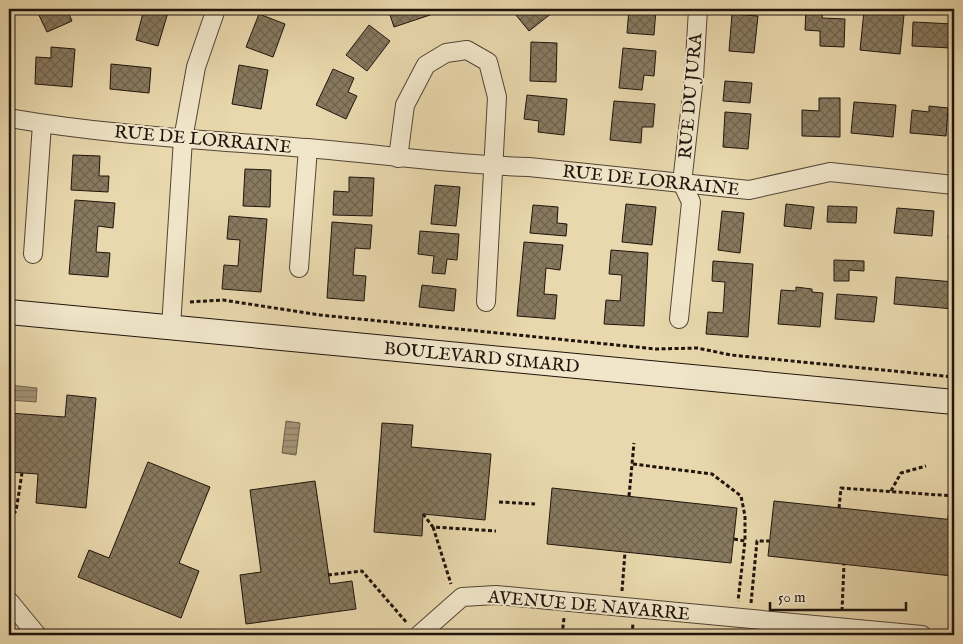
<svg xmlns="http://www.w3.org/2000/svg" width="963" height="644" font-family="'IM FELL English',serif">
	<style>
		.water { fill: url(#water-rules); stroke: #6f614d }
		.building { fill: url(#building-cross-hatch); stroke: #1f140d }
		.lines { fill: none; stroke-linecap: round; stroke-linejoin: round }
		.street-casing { stroke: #524535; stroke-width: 20 }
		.secondary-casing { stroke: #1f140d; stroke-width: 26 }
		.path { stroke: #1f140d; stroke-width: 3; stroke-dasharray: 4 2.5; stroke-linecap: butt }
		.street { stroke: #f1e6ca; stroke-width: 18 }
		.secondary { stroke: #f1e6ca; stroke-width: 24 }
		.labels { text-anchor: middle; stroke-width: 4; stroke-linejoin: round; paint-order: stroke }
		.street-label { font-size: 18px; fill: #1f140d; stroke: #f1e6ca }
	</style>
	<defs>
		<pattern id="water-rules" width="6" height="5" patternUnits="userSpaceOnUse" patternTransform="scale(1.25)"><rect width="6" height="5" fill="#a49577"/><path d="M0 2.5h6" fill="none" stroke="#857860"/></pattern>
		<pattern id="building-cross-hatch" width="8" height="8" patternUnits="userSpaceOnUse" patternTransform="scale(1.25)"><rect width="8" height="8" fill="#887a60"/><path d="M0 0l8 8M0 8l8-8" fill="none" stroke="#6f634e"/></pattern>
	</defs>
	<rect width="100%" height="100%" fill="#e9d8ad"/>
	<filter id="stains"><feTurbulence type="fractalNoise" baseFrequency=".004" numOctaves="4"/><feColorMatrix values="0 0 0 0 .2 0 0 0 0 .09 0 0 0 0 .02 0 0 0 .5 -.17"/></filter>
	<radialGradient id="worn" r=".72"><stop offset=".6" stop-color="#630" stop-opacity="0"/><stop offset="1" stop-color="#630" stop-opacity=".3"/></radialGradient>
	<g class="water">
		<polygon points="9,385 37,388 36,402 9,400"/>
		<polygon points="286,421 300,423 296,455 282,453"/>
	</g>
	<g class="building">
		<polygon points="36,9 67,9 72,21 47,32"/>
		<polygon points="144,9 169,9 158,46 136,40"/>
		<polygon points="388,9 432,9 433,14 394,27"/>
		<polygon points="511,9 557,9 529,31"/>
		<polygon points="629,9 656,9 654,35 627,33"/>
		<polygon points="806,9 823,9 822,18 845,19 844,47 820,46 820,31 805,30"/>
		<polygon points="864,11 904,15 900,54 860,50"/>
		<polygon points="259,14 285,24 273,57 246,47"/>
		<polygon points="732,14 758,16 754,53 729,51"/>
		<polygon points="913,22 953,24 951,48 912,46"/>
		<polygon points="369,25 390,41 367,71 346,55"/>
		<polygon points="531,42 557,43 556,82 530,81"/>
		<polygon points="51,47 75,49 72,87 35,84 36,57 51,58"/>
		<polygon points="623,48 656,51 654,76 644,75 642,90 619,88"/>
		<polygon points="111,64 151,68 149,93 110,89"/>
		<polygon points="239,65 268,70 261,109 232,104"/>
		<polygon points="333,69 354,78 348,92 357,96 346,119 316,105"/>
		<polygon points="725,81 752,83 750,103 723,101"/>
		<polygon points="527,95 567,99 564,135 538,132 539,121 524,119"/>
		<polygon points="819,98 840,98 840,137 802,136 802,110 819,111"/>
		<polygon points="614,101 655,104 653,127 642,127 641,143 610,140"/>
		<polygon points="854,102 896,105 893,137 851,133"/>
		<polygon points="929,106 948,108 946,136 910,133 912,110 929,112"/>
		<polygon points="725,112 751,114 748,149 723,147"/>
		<polygon points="73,155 100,156 99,176 109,176 108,192 71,190"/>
		<polygon points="245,169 271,170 270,207 243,206"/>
		<polygon points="349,177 374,178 372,216 333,215 334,191 349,192"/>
		<polygon points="435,185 460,187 456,226 431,224"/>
		<polygon points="75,200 115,203 113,228 98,226 96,252 110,253 108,277 69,274"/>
		<polygon points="626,204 656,207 652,245 622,242"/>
		<polygon points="786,204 814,207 811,229 784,226"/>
		<polygon points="533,205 558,207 557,223 567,224 566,236 530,233"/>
		<polygon points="951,205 954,206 954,240 948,239"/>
		<polygon points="828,206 857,207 856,223 827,222"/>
		<polygon points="897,208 934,211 932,236 894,233"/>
		<polygon points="722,211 744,213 740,253 718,250"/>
		<polygon points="229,216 267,219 261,292 222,289 224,265 238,266 240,240 227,239"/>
		<polygon points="332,222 372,225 370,249 355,248 353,275 366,276 364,301 327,298"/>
		<polygon points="420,231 459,234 457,260 447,259 445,274 432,273 434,256 418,254"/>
		<polygon points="524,242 563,245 560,270 546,268 544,294 557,295 555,319 517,316"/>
		<polygon points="611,250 648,253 644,326 604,324 606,300 620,301 622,275 609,274"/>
		<polygon points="834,260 864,261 864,271 849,270 849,281 834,281"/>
		<polygon points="713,261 753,264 748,337 706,334 708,312 723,313 725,282 712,281"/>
		<polygon points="896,277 954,282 954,309 894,304"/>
		<polygon points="422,285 456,289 454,311 419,307"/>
		<polygon points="796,287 812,289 812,292 823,293 820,327 778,324 781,290 796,291"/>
		<polygon points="837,294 877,297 874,322 835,319"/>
		<polygon points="67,395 96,398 86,508 36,503 38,474 9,472 9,413 65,417"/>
		<polygon points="382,423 413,425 411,447 491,454 485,520 423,514 422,536 374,532"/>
		<polygon points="148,462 210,487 179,563 199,571 181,618 78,577 89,550 109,558"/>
		<polygon points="315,481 330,584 352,581 356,609 246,624 240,575 261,572 250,490"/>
		<polygon points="552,488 737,508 731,563 547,544"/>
		<polygon points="774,501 954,520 954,556 952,576 768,556"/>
	</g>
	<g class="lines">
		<g class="street-casing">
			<g id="street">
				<path d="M9,118c98,17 198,22 297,30 74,6 148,17 223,19l220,23 81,-18 124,13"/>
				<polyline points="398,158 405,105 426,65 446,53 467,50 488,62 497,97 486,302"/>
				<polyline points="33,254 42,124"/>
				<polyline points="299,268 308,148"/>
				<polyline points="679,319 691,202 682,183 694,77 698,9"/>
				<polyline points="171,327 183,139 196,67 216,9"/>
				<polyline points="9,601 37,635"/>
				<polyline points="419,635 462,597 496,595 922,635"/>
			</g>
		</g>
		<g class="secondary-casing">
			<g id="secondary">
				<path id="s1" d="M9,312l945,90"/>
			</g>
		</g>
		<g class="path">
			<polyline points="190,302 223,300 320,315 656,349 697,348 731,355 954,377"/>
			<polyline points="633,464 712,474 741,496 745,516 745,541"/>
			<polyline points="891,491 901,473 926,466"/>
			<polyline points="629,496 634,443"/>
			<polyline points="499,502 535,504"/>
			<polyline points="839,508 841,488 954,496"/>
			<polyline points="423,514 433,527 496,531"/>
			<polyline points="9,519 16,511 22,473"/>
			<polyline points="949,519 950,496"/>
			<polyline points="433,527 451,584"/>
			<polyline points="734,539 745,541 738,601"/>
			<polyline points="328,575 362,571 407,623"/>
			<polyline points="622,591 625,552"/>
			<polyline points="751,603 757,541 769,541"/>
			<polyline points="842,611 844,564"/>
			<polyline points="562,635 564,618"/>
			<polyline points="632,635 633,623"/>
		</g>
		<use href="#street" class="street"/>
		<use href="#secondary" class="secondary"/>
	</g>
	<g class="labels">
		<g class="street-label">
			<text transform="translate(690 96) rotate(-85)" y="6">RUE DU JURA</text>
			<text transform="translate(203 139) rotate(5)" y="6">RUE DE LORRAINE</text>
			<text transform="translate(651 180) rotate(6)" y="6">RUE DE LORRAINE</text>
			<text dy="6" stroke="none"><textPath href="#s1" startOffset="475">BOULEVARD SIMARD</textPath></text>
			<text transform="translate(589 605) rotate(5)" y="6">AVENUE DE NAVARRE</text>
		</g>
	</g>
	<rect width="963" height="644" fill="none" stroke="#e9d8ad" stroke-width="30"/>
	<rect x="10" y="10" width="943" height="624" fill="none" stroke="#1f140d" stroke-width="2.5"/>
	<rect x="15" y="15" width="933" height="614" fill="none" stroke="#1f140d"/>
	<path d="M770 602v8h136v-8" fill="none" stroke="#1f140d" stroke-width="2.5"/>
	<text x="778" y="602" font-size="15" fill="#1f140d" stroke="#f1e6ca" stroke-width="4" paint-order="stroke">50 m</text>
	<rect width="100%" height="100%" filter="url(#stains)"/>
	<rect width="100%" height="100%" fill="url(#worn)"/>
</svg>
